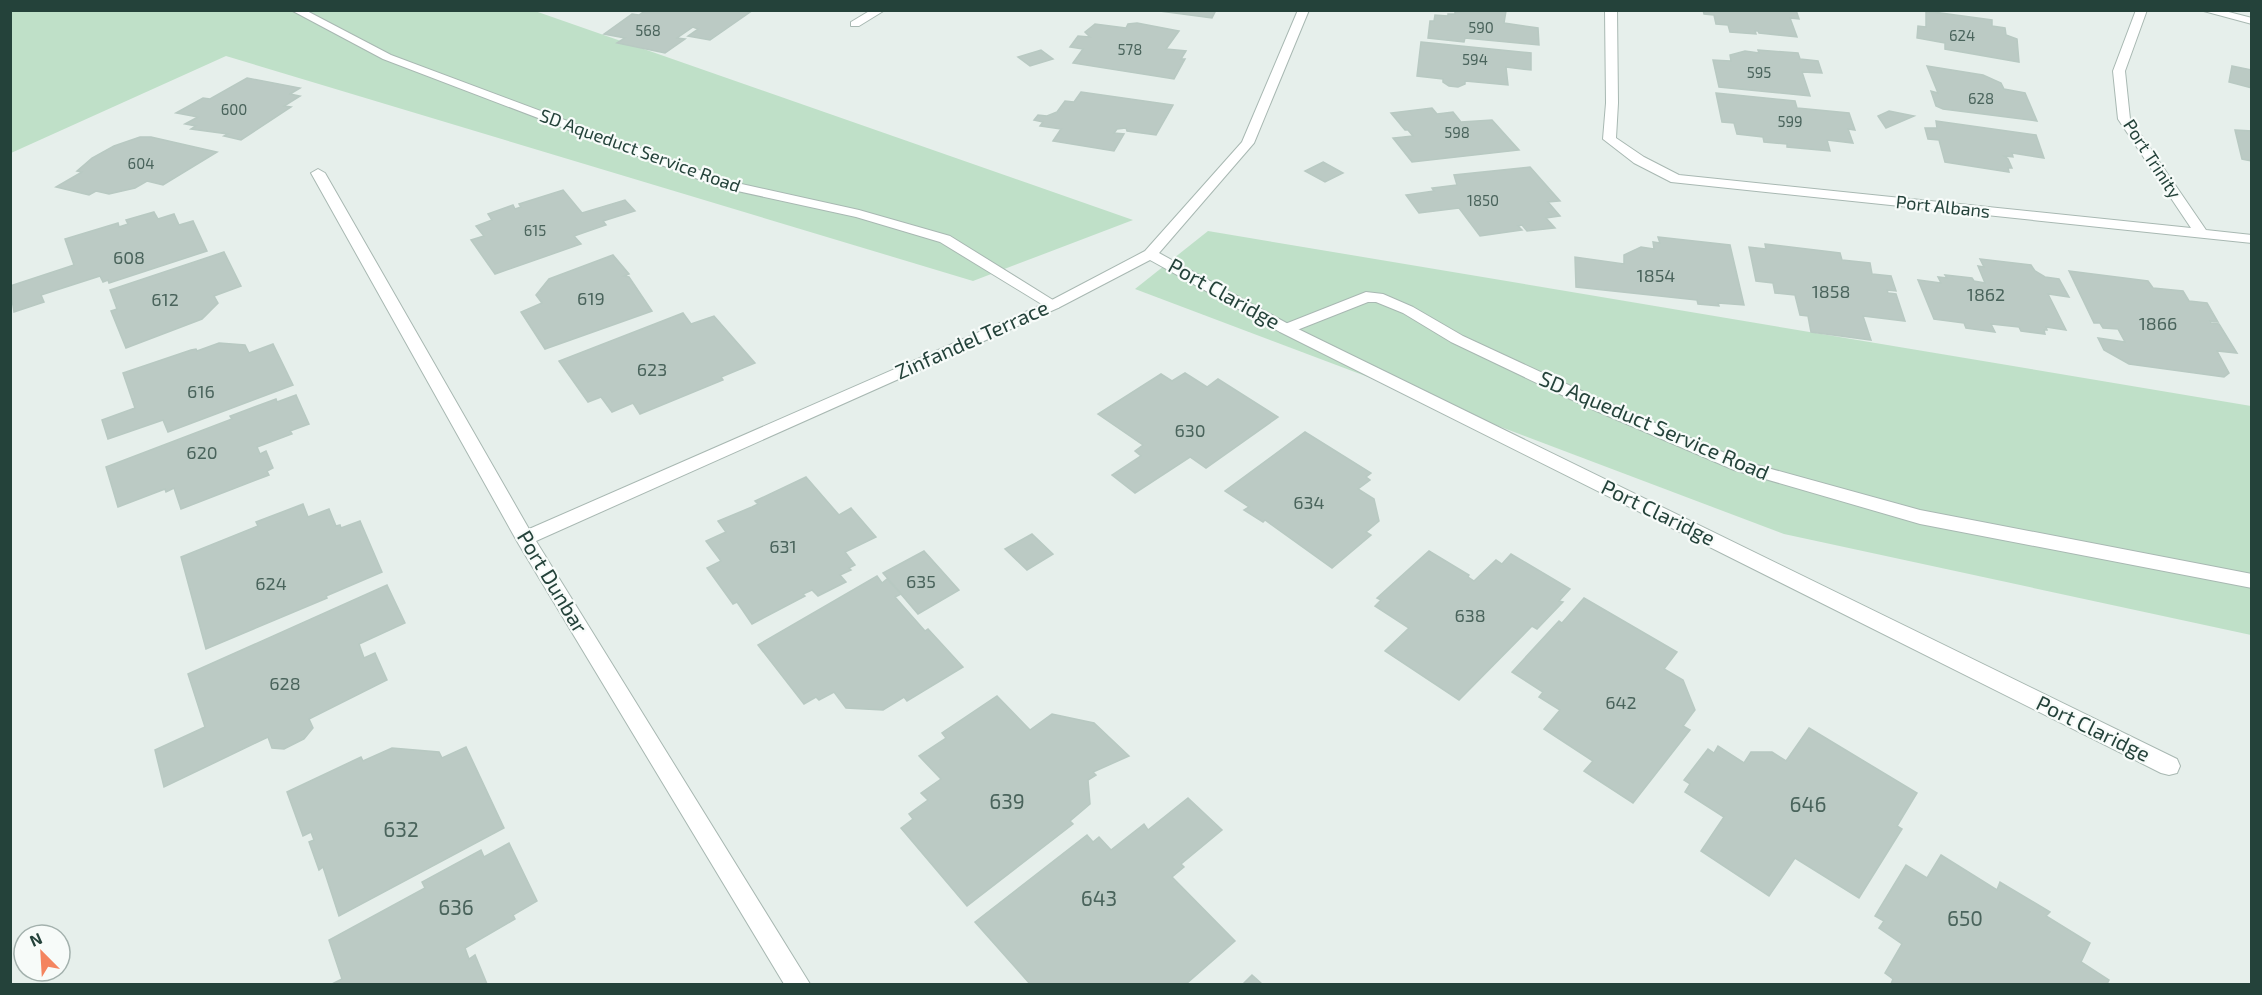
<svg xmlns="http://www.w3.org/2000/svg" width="2262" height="995" font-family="'Exo 2',sans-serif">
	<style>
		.green { fill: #bfe0c8 }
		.building { fill: #bbcac4; stroke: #b8c9c2; stroke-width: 1.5 }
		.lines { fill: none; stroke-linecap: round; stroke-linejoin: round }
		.service-casing { stroke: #a8b8b2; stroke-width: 2 }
		.minor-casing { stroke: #a8b8b2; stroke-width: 2 }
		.tertiary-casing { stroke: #a8b8b2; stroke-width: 2 }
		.service { fill: #fff; fill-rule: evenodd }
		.minor { fill: #fff; fill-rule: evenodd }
		.tertiary { fill: #fff; fill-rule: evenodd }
		.labels { text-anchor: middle; stroke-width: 4.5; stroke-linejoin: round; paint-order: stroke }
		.far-number-label { font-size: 15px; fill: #4a645c }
		.far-street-label { font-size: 18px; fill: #24423a; stroke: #f7fbf9 }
		.number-label { font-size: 18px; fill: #4a645c }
		.street-label { font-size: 21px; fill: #24423a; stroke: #f7fbf9 }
		.near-number-label { font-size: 21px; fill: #4a645c }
	</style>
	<rect width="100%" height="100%" fill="#e6efeb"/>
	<g class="green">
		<polygon points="10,11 535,11 1133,220 973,281 226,56 11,153"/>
		<polygon points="1208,231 2251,406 2251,635 1784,534 1135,289"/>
	</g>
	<g class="building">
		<polygon points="646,10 753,10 710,40 688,36 698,29 693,27 677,38 685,39 665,53 617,43 625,38 604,34 632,14 639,15"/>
		<polygon points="1152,10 1216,10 1212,18"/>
		<polygon points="1455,10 1506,11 1504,23 1538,28 1539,45 1465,38 1464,42 1428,38 1430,21 1434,21 1435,15 1448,16 1448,14 1455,14"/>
		<polygon points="1703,10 1796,10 1799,19 1790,18 1797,37 1759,33 1758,31 1755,31 1756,34 1730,32 1728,25 1716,24 1714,15 1704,14"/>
		<polygon points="1926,11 1992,20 1992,26 2005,28 2006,35 2017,39 2019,62 1945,49 1945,43 1917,38 1918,26 1926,27"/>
		<polygon points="1137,23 1179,31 1166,49 1186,51 1181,59 1185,59 1174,79 1073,63 1083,49 1070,47 1078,36 1090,37 1085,32 1095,24 1126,28 1128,24"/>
		<polygon points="1421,42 1531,53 1531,70 1506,67 1508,85 1465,81 1465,84 1458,87 1449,86 1443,82 1443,79 1417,76"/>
		<polygon points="1041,50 1053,59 1030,66 1018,57"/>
		<polygon points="1758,50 1798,53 1800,59 1818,61 1822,73 1802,72 1810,96 1719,87 1713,60 1731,61 1730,55 1745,51 1759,53"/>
		<polygon points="1927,66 1983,75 2001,83 2004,89 2025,93 2037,121 1943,109 1936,106 1931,91 1938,93"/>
		<polygon points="2232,66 2252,70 2252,88 2229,82"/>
		<polygon points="247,78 300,88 290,94 300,96 284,106 291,107 241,140 224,136 228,134 191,129 196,126 185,124 198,117 176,113 203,98 210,99"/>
		<polygon points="1081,92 1173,105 1156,135 1127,131 1126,128 1117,129 1114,133 1124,134 1114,151 1053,141 1061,129 1040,126 1043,122 1034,120 1038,115 1047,116 1057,112 1065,101 1074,102"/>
		<polygon points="1716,93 1795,101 1797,108 1849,113 1855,130 1848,129 1853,143 1827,140 1830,151 1787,147 1787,144 1764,142 1763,137 1737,134 1734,123 1722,122"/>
		<polygon points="1432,108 1437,114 1453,112 1461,122 1492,120 1519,150 1412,162 1393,138 1413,136 1408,130 1405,130 1391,113"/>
		<polygon points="1889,111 1914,116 1886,128 1878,116"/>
		<polygon points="1936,121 2036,135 2044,158 2012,153 2013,157 2004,156 2008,159 2012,168 2008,168 2009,172 1945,162 1939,140 1928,139 1925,128 1937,128"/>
		<polygon points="2235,130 2252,131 2252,161 2242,159"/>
		<polygon points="140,137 151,137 217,152 163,185 147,181 135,188 109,194 96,191 89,195 56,187 82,172 77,171 92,158 114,146"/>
		<polygon points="1323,162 1343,173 1325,182 1305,171"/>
		<polygon points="1530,167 1560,201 1548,202 1560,216 1546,218 1555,228 1527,231 1522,225 1518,226 1522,230 1480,236 1459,208 1419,213 1406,195 1434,191 1432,188 1457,185 1454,175"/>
		<polygon points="563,190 582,213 625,200 635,211 603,221 606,225 574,236 581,244 495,274 471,240 484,236 476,226 492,220 488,214 513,205 515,209 521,207 519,204"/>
		<polygon points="154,212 158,219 174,214 179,225 193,221 207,251 109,283 108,280 103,282 100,276 41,295 44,302 14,312 10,286 74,265 65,239 118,223 119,227 128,224 126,220"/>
		<polygon points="1658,237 1730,245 1744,305 1718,303 1719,306 1698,304 1697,300 1576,287 1575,257 1624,264 1624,255 1641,247 1654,249 1653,242 1660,243"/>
		<polygon points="1765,244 1840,253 1842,260 1870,263 1872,274 1891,276 1896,291 1887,290 1888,293 1896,294 1905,321 1863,316 1871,340 1811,332 1808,316 1800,315 1795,295 1775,293 1773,283 1756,281 1749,247 1766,249"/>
		<polygon points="224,252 241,286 214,296 218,303 202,319 126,348 111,311 117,309 110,290"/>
		<polygon points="613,255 629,274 624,276 629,277 652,311 545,349 521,312 542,303 536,295 549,279"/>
		<polygon points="1980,259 2031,265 2035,271 2045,277 2059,279 2069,297 2048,294 2066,330 2046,327 2047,330 2044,330 2045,334 2021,331 2019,327 1991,324 1995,332 1966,328 1964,323 1934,319 1918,280 1941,283 1938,277 1947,278 1945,275 1972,278 1974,281 1985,283 1978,266 1984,267"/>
		<polygon points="2069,271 2148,281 2153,288 2183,291 2189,301 2207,303 2218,322 2210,321 2211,323 2219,324 2237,353 2217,351 2229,373 2224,377 2129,364 2104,350 2098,338 2125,342 2118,329 2103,328 2100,323 2094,323"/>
		<polygon points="683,313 691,324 714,316 755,363 721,377 723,380 640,414 633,403 612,412 601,397 588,402 559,361"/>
		<polygon points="219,343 245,345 249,353 273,344 293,385 168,432 163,420 108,439 102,420 135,408 123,373 191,350 196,349 197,351"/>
		<polygon points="1185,373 1207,387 1218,379 1278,417 1206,468 1190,457 1135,493 1112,475 1141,456 1135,451 1143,445 1098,414 1161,374 1172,381"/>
		<polygon points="296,395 309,424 290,431 292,434 257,447 260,454 266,451 273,468 267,471 269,475 181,509 174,488 166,492 165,489 118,507 106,467 232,419 230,416 276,399 277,402"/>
		<polygon points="1305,432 1371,473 1366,477 1370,480 1358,489 1374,499 1379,521 1366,532 1371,535 1332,568 1265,520 1263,522 1244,510 1249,507 1225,491"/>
		<polygon points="806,477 839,515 851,508 876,537 845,552 855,565 849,568 851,570 840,575 846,582 818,596 812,590 803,594 805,596 752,624 737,602 733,604 707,568 721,561 706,541 726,532 718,521 752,507 758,504 755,501"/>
		<polygon points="303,504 308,517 329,509 336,526 340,525 341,528 360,521 382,572 326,596 327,598 206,649 181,557 258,526 256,522"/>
		<polygon points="1032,534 1053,554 1027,570 1005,549"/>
		<polygon points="924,551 959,590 918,614 883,573"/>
		<polygon points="1429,551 1469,575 1468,577 1474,581 1496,560 1502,564 1511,554 1570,589 1559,601 1563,602 1537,629 1532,626 1459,700 1385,651 1409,628 1375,606 1381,600 1377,598"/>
		<polygon points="877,576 882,583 887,579 901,594 895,597 925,631 928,629 963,667 907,701 904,697 883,710 846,708 834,692 819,700 816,697 804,704 758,645"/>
		<polygon points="387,585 405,623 359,644 364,658 375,653 387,680 309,719 313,728 304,739 284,749 272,748 268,737 164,787 155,750 205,727 188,674"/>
		<polygon points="1584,598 1677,652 1664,669 1683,680 1695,710 1683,726 1690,730 1633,803 1584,771 1593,761 1544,729 1560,710 1539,697 1543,692 1512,672 1559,621 1562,623"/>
		<polygon points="997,696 1030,730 1052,714 1094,723 1129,756 1093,772 1096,775 1088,780 1090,804 1070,821 1073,824 967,906 901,828 913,819 909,814 928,800 921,793 941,779 919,756 946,738 942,733"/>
		<polygon points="1809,728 1917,793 1897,826 1902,829 1859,898 1795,858 1769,896 1701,851 1724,817 1685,792 1690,784 1684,780 1708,749 1714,753 1718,746 1744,763 1751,752 1772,752 1786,761"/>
		<polygon points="466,747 504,828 339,916 323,867 319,870 309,842 314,840 311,832 303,836 287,792 361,757 363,761 392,748 439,752 442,758"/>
		<polygon points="1188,798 1222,830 1181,864 1184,867 1172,877 1235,941 1186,984 1030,984 975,922 1087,835 1093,842 1099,837 1111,850 1144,824 1148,830"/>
		<polygon points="509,843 537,901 513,915 515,919 465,948 469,959 475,955 487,984 332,984 342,979 329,940 425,888 422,882 481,850 484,857"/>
		<polygon points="1941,855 1997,890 2000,882 2050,912 2046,916 2090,943 2081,962 2109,980 2107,984 1891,984 1893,979 1885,973 1902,944 1879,928 1884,921 1875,916 1906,865 1927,878"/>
		<polygon points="1252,975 1262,984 1243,984"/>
	</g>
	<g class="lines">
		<g class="service-casing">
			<g id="service">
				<polygon points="291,10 305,10 391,55 728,181 859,210 950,236 1061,305 1058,308 1048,308 940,242 856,217 719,187 383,59"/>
				<polygon points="1366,292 1383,294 1413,307 1463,336 1599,399 1746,462 1920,510 2252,574 2252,588 1920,524 1734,470 1587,407 1451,342 1403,313 1376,302 1368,302 1292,332 1280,332 1278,329 1280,326"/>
			</g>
		</g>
		<g class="minor-casing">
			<g id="minor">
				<polygon points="871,10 885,10 859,26 851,26 851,22"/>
				<polygon points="1298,10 1309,10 1254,143 1159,253 1292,326 2177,759 2180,766 2177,773 2169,775 2161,773 1280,332 1150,260 1058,308 536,541 810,984 784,984 518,543 311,173 318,169 325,173 529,529 1048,302 1145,251 1242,142"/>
				<polygon points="1605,10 1617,10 1618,103 1616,138 1644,157 1679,175 2191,228 2118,119 2113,71 2136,10 2147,10 2125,71 2130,119 2206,230 2252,235 2252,243 1671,182 1634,163 1603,139 1606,103"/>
			</g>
		</g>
		<g class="tertiary-casing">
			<polygon id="tertiary" points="2200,10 2221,10 2252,18 2252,24"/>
		</g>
		<use href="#service" class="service"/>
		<use href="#minor" class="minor"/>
		<use href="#tertiary" class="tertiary"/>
	</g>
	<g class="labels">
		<g class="far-number-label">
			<text x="1481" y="33">590</text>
			<text x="648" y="36">568</text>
			<text x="1962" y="41">624</text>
			<text x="1130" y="55">578</text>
			<text x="1475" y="65">594</text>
			<text x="1759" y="78">595</text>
			<text x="1981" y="104">628</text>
			<text x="234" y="115">600</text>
			<text x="1790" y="127">599</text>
			<text x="1457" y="138">598</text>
			<text x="141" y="169">604</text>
			<text x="1483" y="206">1850</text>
			<text x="535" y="236">615</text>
		</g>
		<g class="far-street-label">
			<text transform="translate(640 151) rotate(20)" y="6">SD Aqueduct Service Road</text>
			<text transform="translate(2152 159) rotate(57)" y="6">Port Trinity</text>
			<text transform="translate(1943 207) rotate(6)" y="6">Port Albans</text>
		</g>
		<g class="number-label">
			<text x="129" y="264">608</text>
			<text x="1656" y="282">1854</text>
			<text x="1831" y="298">1858</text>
			<text x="1986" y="301">1862</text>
			<text x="591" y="305">619</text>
			<text x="165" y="306">612</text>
			<text x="2158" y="330">1866</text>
			<text x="652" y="376">623</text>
			<text x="201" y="398">616</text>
			<text x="1190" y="437">630</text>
			<text x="202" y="459">620</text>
			<text x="1309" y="509">634</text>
			<text x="783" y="553">631</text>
			<text x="921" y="588">635</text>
			<text x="271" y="590">624</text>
			<text x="1470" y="622">638</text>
			<text x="285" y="690">628</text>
			<text x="1621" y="709">642</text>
		</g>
		<g class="street-label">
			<text transform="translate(1224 294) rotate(29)" y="7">Port Claridge</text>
			<text transform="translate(972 340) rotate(-24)" y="7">Zinfandel Terrace</text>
			<text transform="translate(1654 426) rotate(23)" y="7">SD Aqueduct Service Road</text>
			<text transform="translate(1658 513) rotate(26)" y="7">Port Claridge</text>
			<text transform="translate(552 582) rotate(59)" y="7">Port Dunbar</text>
			<text transform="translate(2093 729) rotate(26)" y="7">Port Claridge</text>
		</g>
		<g class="near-number-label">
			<text x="1007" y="809">639</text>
			<text x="1808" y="812">646</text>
			<text x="401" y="837">632</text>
			<text x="1099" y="906">643</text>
			<text x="456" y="915">636</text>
			<text x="1965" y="926">650</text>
		</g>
	</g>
	<rect width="2262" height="995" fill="none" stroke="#24423a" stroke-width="24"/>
	<g transform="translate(42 953) rotate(336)"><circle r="28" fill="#f7fbf9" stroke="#a3b1ad" stroke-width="1.5"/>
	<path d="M0-4.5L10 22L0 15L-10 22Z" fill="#f4845f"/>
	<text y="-9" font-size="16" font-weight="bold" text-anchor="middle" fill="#24423a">N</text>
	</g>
</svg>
